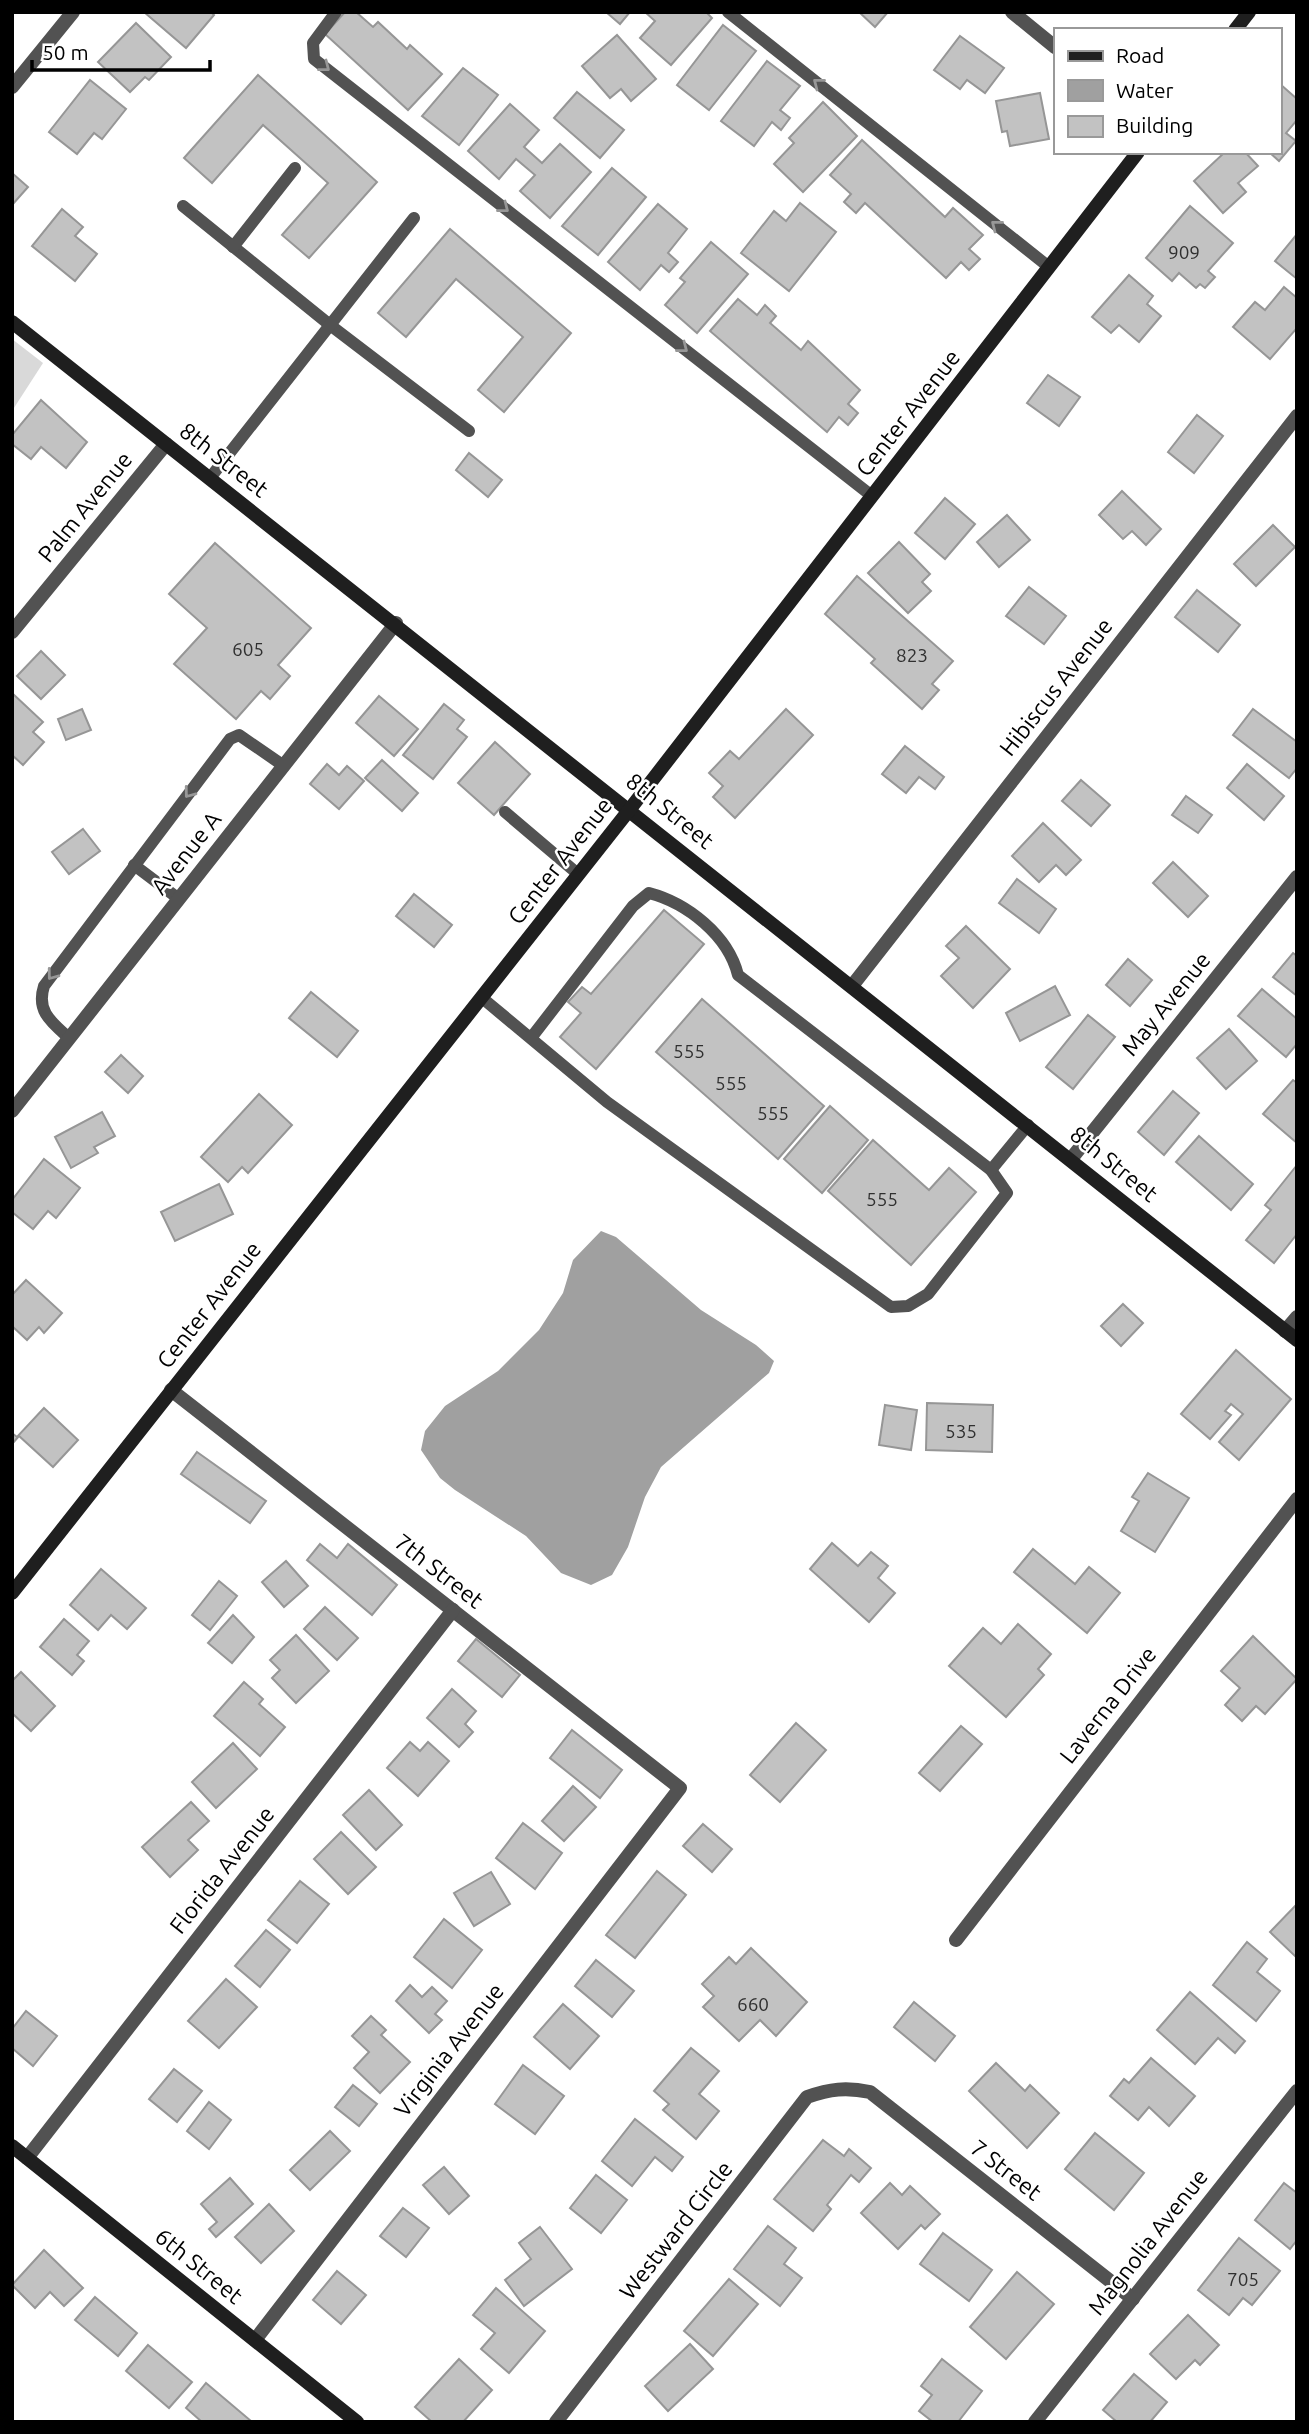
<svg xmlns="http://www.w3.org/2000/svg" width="1309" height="2434" font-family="Ubuntu,sans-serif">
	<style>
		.green { fill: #d9d9d9 }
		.water { fill: #a0a0a0 }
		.building { fill: #c2c2c2; stroke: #969696; stroke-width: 2 }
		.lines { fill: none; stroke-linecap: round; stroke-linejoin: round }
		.lane { stroke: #525252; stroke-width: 12 }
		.street { stroke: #525252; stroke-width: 14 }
		.secondary { stroke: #1f1f1f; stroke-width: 14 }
		.oneway { stroke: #979797 }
		.labels { text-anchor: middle; stroke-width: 5; stroke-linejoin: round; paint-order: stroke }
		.number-label { font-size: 19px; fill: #303030 }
		.street-label { font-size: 23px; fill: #000; stroke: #fff }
	</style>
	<rect width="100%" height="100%" fill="#fff"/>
	<polygon class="green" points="12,339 43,363 12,411"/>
	<polygon class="water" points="601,1231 616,1237 701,1310 756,1345 774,1361 769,1373 661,1467 645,1497 628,1547 612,1575 591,1585 561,1573 526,1536 455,1490 440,1478 421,1450 425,1431 445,1406 498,1371 539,1330 563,1293 573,1260"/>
	<g class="building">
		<polygon points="144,12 211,12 214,15 186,48"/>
		<polygon points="345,12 356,12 373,27 378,22 407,49 410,45 442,74 408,110 325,34"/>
		<polygon points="606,12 630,12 620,24"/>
		<polygon points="645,12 706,12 712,18 671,65 640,38 655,21"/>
		<polygon points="859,12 888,12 875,27"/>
		<polygon points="136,23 171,57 149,80 145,77 130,92 98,62"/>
		<polygon points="723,25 756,51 709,110 677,85"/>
		<polygon points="617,35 656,79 631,101 621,89 610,98 582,66"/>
		<polygon points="960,36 1004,68 985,93 967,80 960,89 934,70"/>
		<polygon points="767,61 800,86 780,110 790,118 781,130 772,122 754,146 721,121"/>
		<polygon points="463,68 498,95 459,145 422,116"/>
		<polygon points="258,75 377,182 309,258 282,235 328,183 263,125 212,183 184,158"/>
		<polygon points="90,80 126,109 102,139 94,133 77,154 49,132"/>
		<polygon points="1280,84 1297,99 1297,120 1286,133 1296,141 1279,161 1269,152 1279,152"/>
		<polygon points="577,92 624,130 600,158 554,118"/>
		<polygon points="1040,93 1049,139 1010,146 1007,131 1002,132 996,101"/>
		<polygon points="823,102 857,136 803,192 774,164 794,143 789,138"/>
		<polygon points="510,104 539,130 524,147 542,163 560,144 591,172 550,218 520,191 535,175 516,159 499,179 468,151"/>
		<polygon points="862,140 945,217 953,208 983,235 969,249 980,259 969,270 961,262 946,278 865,203 856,213 844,202 851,194 830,175"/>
		<polygon points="1225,152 1245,152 1258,166 1238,183 1246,192 1223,213 1194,181"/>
		<polygon points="612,168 646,197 598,255 562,226"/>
		<polygon points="12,173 28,187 12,205"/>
		<polygon points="800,203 836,232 789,291 741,253 774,211 786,221"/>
		<polygon points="658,204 687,229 668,253 678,262 669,272 661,265 640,290 608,262"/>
		<polygon points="1190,206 1233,243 1208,271 1215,277 1205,288 1200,284 1196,288 1179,273 1172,281 1146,258"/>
		<polygon points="62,209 83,227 75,236 97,254 75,281 32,246"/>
		<polygon points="450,229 571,333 504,412 478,390 523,337 456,279 406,337 378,313"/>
		<polygon points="1297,234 1297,279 1275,261"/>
		<polygon points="711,242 748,274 697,333 665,305 685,282 680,278"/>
		<polygon points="1129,275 1153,296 1147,304 1161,316 1139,342 1119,325 1111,333 1092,317"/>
		<polygon points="1284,287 1297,298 1297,328 1270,359 1233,327 1255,302 1265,310"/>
		<polygon points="738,299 757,315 765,305 776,316 770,323 801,350 808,341 860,390 848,404 858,413 848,425 839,417 827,432 710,331"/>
		<polygon points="1048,375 1080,397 1059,426 1027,403"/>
		<polygon points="41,400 87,442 66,468 41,447 31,459 12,444 12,435"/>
		<polygon points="1197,415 1223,436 1194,473 1168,452"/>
		<polygon points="469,453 502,480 488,497 456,470"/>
		<polygon points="1122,491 1161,529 1146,545 1132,531 1123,539 1099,515"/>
		<polygon points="945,498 975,524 945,559 915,533"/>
		<polygon points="1007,515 1030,540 999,567 977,542"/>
		<polygon points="1273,525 1295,547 1256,586 1234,564"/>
		<polygon points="899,542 930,574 922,582 931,591 908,613 868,573"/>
		<polygon points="215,543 311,628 278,665 290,676 270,699 261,691 236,719 174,664 207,628 169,594"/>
		<polygon points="857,576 953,661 932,684 939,690 922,709 871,663 875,659 825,614"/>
		<polygon points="1029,587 1066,616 1044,644 1006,616"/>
		<polygon points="1197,590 1240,625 1218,652 1175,617"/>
		<polygon points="41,651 65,675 41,699 17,676"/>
		<polygon points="12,693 43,722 33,732 44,742 23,765 12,755"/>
		<polygon points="379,696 418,729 394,756 356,723"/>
		<polygon points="444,704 464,720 457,729 467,737 433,779 403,755"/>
		<polygon points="82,709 91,730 66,740 58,719"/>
		<polygon points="786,709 813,735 735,818 713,797 723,786 709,773 730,751 739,759"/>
		<polygon points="1253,709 1297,742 1297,768 1289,778 1233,735"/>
		<polygon points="495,742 530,774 494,815 458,783"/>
		<polygon points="905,746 944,777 935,789 919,777 906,793 882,774"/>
		<polygon points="382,760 418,793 402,811 365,778"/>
		<polygon points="327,764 339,775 347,766 364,781 339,809 310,784"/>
		<polygon points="1247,764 1284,796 1264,820 1227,788"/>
		<polygon points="1081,780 1110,805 1091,826 1062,801"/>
		<polygon points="1186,796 1212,815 1198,833 1172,815"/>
		<polygon points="1043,823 1081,860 1066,875 1056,865 1039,882 1012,856"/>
		<polygon points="83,829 100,851 69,874 52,852"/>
		<polygon points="1173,862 1208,896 1188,917 1153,883"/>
		<polygon points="1017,879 1056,909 1039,933 999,903"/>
		<polygon points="414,894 452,925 434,947 396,916"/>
		<polygon points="664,910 704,944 596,1069 560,1037 581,1013 568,1002 582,987 591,994"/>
		<polygon points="966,926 1010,969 973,1008 941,976 959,958 946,946"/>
		<polygon points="1293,953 1297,956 1297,996 1273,977"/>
		<polygon points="1128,959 1152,980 1130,1006 1106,985"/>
		<polygon points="1055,986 1070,1015 1020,1041 1006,1013"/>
		<polygon points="1262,989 1297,1019 1297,1044 1286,1057 1238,1016"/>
		<polygon points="311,992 358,1031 337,1057 289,1018"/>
		<polygon points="702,999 824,1106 778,1159 656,1052"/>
		<polygon points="1088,1015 1115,1037 1073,1089 1046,1067"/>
		<polygon points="1229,1029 1257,1061 1226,1089 1197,1058"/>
		<polygon points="121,1055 143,1076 128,1093 105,1072"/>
		<polygon points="1293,1080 1297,1083 1297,1143 1263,1114"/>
		<polygon points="1173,1091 1199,1113 1164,1155 1138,1132"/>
		<polygon points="259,1094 292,1125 248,1173 242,1167 228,1182 201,1157"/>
		<polygon points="830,1106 868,1140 822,1193 784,1159"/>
		<polygon points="102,1112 115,1136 94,1147 98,1153 71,1168 55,1137"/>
		<polygon points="1199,1136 1253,1184 1231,1210 1176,1162"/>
		<polygon points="873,1140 929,1190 949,1168 976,1192 911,1265 828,1191"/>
		<polygon points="44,1159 80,1188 56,1218 48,1211 33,1229 12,1212 12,1200"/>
		<polygon points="1297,1165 1297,1234 1274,1263 1246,1240 1271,1210 1265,1205"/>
		<polygon points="219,1184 233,1214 175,1241 161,1212"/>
		<polygon points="26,1280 62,1313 44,1333 39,1327 27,1340 12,1326 12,1295"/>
		<polygon points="1123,1304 1143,1323 1121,1346 1101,1326"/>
		<polygon points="1236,1350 1291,1399 1239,1460 1219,1442 1243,1414 1231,1404 1225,1411 1231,1415 1210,1439 1181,1414"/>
		<polygon points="927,1403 993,1405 992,1452 926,1450"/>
		<polygon points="885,1405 917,1410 911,1450 879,1445"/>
		<polygon points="44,1408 78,1440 53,1467 19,1436 12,1444 12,1433 17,1437"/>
		<polygon points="197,1452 266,1501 250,1523 181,1474"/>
		<polygon points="1148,1473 1189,1498 1155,1552 1121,1531 1139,1501 1132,1497"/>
		<polygon points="832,1543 858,1566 871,1552 888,1566 878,1578 895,1593 869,1622 810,1569"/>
		<polygon points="320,1544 337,1558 348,1544 397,1585 372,1615 307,1560"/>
		<polygon points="1033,1549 1075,1584 1089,1567 1120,1593 1087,1633 1014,1572"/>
		<polygon points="286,1561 308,1586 284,1607 262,1582"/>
		<polygon points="101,1569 146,1608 127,1629 111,1615 98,1630 70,1605"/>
		<polygon points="219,1581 237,1596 210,1630 192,1615"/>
		<polygon points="325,1607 358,1638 337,1660 304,1629"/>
		<polygon points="233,1615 254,1637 232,1663 208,1643"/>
		<polygon points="64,1619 89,1641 77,1655 84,1661 72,1675 40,1647"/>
		<polygon points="1018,1624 1051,1654 1038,1669 1044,1675 1006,1717 949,1666 983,1628 1001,1644"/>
		<polygon points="296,1635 329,1671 296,1703 272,1678 280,1670 270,1660"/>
		<polygon points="1253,1636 1297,1679 1265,1714 1256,1706 1242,1721 1225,1705 1240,1688 1221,1671"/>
		<polygon points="476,1639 520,1675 502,1697 458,1661"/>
		<polygon points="21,1672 55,1706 31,1731 12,1713 12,1681"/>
		<polygon points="244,1682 263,1699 259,1704 285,1727 260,1756 214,1716"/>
		<polygon points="452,1689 476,1711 465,1724 473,1732 459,1747 427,1718"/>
		<polygon points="796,1723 826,1750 780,1802 750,1775"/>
		<polygon points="961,1726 982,1744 940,1791 919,1773"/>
		<polygon points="572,1730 622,1770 600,1798 550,1758"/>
		<polygon points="410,1742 420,1751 428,1742 449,1761 418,1796 387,1768"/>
		<polygon points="233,1743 257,1769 216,1808 192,1782"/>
		<polygon points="573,1786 596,1807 564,1841 542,1821"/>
		<polygon points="369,1790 402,1825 376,1850 343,1815"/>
		<polygon points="191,1802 209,1821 188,1840 198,1850 170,1877 142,1847"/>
		<polygon points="523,1823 562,1853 535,1889 496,1858"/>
		<polygon points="703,1824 732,1849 712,1872 683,1846"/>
		<polygon points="341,1832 376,1867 348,1894 314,1859"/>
		<polygon points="657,1871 686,1895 635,1958 606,1935"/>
		<polygon points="491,1872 510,1904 474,1926 454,1893"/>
		<polygon points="300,1881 329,1904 297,1943 268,1920"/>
		<polygon points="1297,1904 1297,1958 1270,1932"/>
		<polygon points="444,1919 482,1950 452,1988 414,1957"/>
		<polygon points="266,1930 290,1950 260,1987 235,1966"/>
		<polygon points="1247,1942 1267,1959 1257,1972 1280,1991 1256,2021 1213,1985"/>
		<polygon points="751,1948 807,2002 776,2036 760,2020 739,2041 703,2007 714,1996 702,1984 729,1957 736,1964"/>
		<polygon points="596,1960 634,1991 612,2017 575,1986"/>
		<polygon points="226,1979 257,2007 219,2048 188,2021"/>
		<polygon points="410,1985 422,1997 432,1987 447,2001 435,2014 442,2020 429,2033 396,2001"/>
		<polygon points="1190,1992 1245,2041 1235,2053 1218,2038 1195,2064 1157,2030"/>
		<polygon points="914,2002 955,2036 935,2061 894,2027"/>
		<polygon points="563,2004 599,2036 570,2069 534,2037"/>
		<polygon points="26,2011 57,2036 33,2066 12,2048 12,2029"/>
		<polygon points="371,2016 386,2030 381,2035 410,2062 380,2093 354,2068 369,2052 352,2036"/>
		<polygon points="691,2048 719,2071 699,2094 719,2111 696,2139 663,2110 669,2104 654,2091"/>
		<polygon points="1151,2058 1195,2096 1169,2126 1149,2107 1138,2120 1110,2096 1124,2079 1129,2083"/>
		<polygon points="996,2063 1025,2091 1030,2085 1059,2113 1027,2148 969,2091"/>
		<polygon points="523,2065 564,2096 535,2134 495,2104"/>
		<polygon points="174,2069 202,2091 177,2122 149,2099"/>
		<polygon points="353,2085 377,2104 359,2126 335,2107"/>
		<polygon points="209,2102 231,2120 209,2149 187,2131"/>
		<polygon points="635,2119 683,2157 672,2171 655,2157 632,2186 602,2161"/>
		<polygon points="330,2131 350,2151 310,2190 290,2170"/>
		<polygon points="1095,2133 1144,2173 1114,2210 1065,2169"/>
		<polygon points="823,2140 844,2156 849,2149 871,2168 859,2182 851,2175 827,2205 831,2209 813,2231 774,2199"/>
		<polygon points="444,2167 469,2196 449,2214 423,2185"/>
		<polygon points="596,2175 627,2200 601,2233 570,2208"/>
		<polygon points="230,2178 253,2204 216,2237 209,2229 217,2222 201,2204"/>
		<polygon points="890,2183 902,2195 910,2186 940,2214 925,2229 921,2225 898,2249 861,2213"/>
		<polygon points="1284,2183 1297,2193 1297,2240 1290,2249 1255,2220"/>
		<polygon points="269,2204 294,2231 261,2263 235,2237"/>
		<polygon points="403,2208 429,2228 406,2257 380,2236"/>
		<polygon points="768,2226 796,2248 784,2264 802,2278 780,2306 734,2269"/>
		<polygon points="540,2227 572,2269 524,2306 505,2280 531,2259 519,2243"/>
		<polygon points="943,2233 992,2270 969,2301 920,2264"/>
		<polygon points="1239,2238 1280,2271 1252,2305 1243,2298 1229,2315 1198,2290"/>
		<polygon points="44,2250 83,2288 64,2306 50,2292 35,2308 12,2285"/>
		<polygon points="337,2271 366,2295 341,2324 313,2300"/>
		<polygon points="1017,2272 1054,2304 1006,2359 970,2327"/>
		<polygon points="729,2279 758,2304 713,2356 684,2331"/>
		<polygon points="496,2288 545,2331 509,2373 481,2349 495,2333 473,2315"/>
		<polygon points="95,2297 137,2333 118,2356 75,2320"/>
		<polygon points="1188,2315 1219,2345 1200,2365 1195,2360 1176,2379 1150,2354"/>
		<polygon points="690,2344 713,2369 668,2411 645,2386"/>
		<polygon points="148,2345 192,2382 169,2408 126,2371"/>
		<polygon points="459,2359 492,2390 463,2422 432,2422 415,2407"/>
		<polygon points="942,2359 982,2391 958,2422 933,2422 919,2411 932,2395 921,2386"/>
		<polygon points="1134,2374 1167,2402 1150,2422 1117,2422 1103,2410"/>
		<polygon points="206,2383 251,2421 250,2422 202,2422 186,2408"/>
	</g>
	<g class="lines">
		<g class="lane">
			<polyline points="336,12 313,43 314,59 872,496"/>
			<polyline points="728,12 1049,267"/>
			<polyline points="183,206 330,325 469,431"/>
			<polyline points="233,247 295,168"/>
			<polyline points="210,478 414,218"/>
			<polyline points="505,812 578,874"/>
			<polyline points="134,865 179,899"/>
			<path d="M481,997l126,105 284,205 17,-1 20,-12 79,-101 -16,-23 -253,-195c-10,-40 -51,-72 -89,-82l-16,13 -102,132"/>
			<path d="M69,1038c-18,-16 -33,-27 -25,-52l186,-247 9,-4 45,31"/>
			<polyline points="991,1170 1028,1125"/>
		</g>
		<g class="street">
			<polyline points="1012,12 1055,47"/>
			<polyline points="12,87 73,12"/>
			<polyline points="12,632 166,444"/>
			<polyline points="852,986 1297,416"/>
			<polyline points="12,1111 396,623"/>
			<polyline points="1071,1159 1297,877"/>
			<polyline points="1285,1331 1297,1317"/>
			<polyline points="171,1390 680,1788 255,2340"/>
			<polyline points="956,1940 1297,1499"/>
			<polyline points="27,2158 453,1610"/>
			<path d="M556,2422l251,-325c23,-8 39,-10 63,-5l263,207"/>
			<polyline points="1035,2422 1297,2091"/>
		</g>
		<g class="secondary">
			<polyline points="1235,30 1249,12"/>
			<polyline points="12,322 1297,1340"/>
			<polyline points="12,1593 630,809 1138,152"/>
			<polyline points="12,2146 357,2422"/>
		</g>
	</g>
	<defs><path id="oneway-chevron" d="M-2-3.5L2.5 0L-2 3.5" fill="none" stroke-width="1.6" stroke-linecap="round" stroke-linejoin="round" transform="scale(1.75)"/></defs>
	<g class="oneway">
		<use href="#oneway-chevron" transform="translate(325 67) rotate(38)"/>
		<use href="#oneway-chevron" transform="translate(818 83) rotate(-142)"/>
		<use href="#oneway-chevron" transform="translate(504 208) rotate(38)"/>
		<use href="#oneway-chevron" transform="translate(996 225) rotate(-142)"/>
		<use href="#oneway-chevron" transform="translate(683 348) rotate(38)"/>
		<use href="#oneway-chevron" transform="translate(189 793) rotate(127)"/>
		<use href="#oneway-chevron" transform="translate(52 975) rotate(127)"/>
	</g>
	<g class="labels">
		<g class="number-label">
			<text x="1184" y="259">909</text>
			<text x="248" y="656">605</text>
			<text x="912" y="662">823</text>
			<text x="689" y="1058">555</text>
			<text x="731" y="1090">555</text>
			<text x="773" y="1120">555</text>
			<text x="882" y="1206">555</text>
			<text x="961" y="1438">535</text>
			<text x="753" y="2011">660</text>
			<text x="1243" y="2286">705</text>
		</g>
		<g class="street-label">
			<text transform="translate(908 413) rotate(-52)" y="8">Center Avenue</text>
			<text transform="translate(224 460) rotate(38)" y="8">8th Street</text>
			<text transform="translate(85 507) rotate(-51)" y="8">Palm Avenue</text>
			<text transform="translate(1056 687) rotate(-52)" y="8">Hibiscus Avenue</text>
			<text transform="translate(670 811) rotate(39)" y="8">8th Street</text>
			<text transform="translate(186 853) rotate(-52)" y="8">Avenue A</text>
			<text transform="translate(560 861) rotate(-52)" y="8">Center Avenue</text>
			<text transform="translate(1166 1004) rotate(-51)" y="8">May Avenue</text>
			<text transform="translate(1114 1164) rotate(39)" y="8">8th Street</text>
			<text transform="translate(209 1305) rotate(-52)" y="8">Center Avenue</text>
			<text transform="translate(439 1571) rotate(38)" y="8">7th Street</text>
			<text transform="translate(1108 1705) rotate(-52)" y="8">Laverna Drive</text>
			<text transform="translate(222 1870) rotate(-52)" y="8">Florida Avenue</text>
			<text transform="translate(449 2050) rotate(-52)" y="8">Virginia Avenue</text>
			<text transform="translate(1006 2170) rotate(38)" y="8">7 Street</text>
			<text transform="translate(676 2230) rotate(-52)" y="8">Westward Circle</text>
			<text transform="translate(1148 2242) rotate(-52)" y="8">Magnolia Avenue</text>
			<text transform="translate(199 2266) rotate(39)" y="8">6th Street</text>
		</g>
	</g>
	<rect width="1309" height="2434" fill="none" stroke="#000000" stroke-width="28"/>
	<rect x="1054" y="28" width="228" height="126" fill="#ffffff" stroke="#999999" stroke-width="2"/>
	<rect x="1068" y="51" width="35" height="10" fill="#1f1f1f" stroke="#999999" stroke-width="2"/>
	<text x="1116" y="63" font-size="21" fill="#000000">Road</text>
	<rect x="1068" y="80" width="35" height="21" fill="#a0a0a0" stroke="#999999" stroke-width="2"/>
	<text x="1116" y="98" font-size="21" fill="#000000">Water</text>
	<rect x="1068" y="116" width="35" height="21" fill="#c2c2c2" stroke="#999999" stroke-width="2"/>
	<text x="1116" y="133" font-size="21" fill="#000000">Building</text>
	<path d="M32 60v10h178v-10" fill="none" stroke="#000000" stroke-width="3.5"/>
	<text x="42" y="60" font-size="21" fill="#000000" stroke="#ffffff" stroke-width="5" paint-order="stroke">50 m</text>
</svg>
